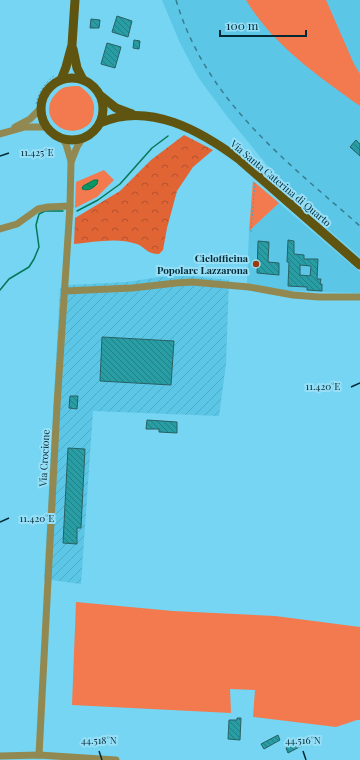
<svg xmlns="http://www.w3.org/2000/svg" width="360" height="760" font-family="'Playfair Display',serif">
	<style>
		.built { fill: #5cc6e6 }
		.industrial { fill: url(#industrial-furrows) }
		.grass { fill: #f3794e }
		.forest { fill: url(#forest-crowns) }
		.water { fill: url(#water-waves); stroke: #067756 }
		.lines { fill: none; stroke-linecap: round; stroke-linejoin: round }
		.stream { stroke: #067756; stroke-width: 1.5 }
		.building { fill: url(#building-back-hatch); stroke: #286164; fill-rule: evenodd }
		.path { stroke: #4f9db5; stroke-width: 1; stroke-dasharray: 2 2; stroke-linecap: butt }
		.minor { stroke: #928952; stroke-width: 7 }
		.major { stroke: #605510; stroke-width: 9 }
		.rail { stroke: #397d91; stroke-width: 1.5; stroke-dasharray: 5 5; stroke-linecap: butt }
		.ticks { fill: none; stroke: #002935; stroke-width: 1.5 }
		.poi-dot { fill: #9e390d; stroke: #96dff7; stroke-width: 1.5 }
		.labels { text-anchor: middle; stroke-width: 4; stroke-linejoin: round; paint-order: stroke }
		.street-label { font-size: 10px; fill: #002935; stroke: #96dff7 }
		.poi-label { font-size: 10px; font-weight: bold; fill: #002935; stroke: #96dff7; text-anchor: end }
		.ticks-label { font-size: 10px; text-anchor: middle; fill: #002935; stroke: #96dff7; stroke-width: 4; stroke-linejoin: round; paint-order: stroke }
	</style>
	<defs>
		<pattern id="industrial-furrows" width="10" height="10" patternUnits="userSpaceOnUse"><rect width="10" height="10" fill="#5cc6e6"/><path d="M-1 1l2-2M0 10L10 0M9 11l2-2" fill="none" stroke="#4eaac6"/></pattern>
		<pattern id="forest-crowns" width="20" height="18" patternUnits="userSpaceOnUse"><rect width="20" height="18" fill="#e16435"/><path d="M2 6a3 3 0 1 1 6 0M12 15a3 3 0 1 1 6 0" fill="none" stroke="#b4522e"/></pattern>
		<pattern id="water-waves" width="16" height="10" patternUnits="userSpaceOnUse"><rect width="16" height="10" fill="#089864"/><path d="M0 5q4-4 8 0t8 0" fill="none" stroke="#067c53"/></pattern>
		<pattern id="building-back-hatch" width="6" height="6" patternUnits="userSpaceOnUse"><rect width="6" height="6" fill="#289da3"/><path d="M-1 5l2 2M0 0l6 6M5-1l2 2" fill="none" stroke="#208086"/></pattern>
	</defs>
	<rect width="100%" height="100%" fill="#75d5f2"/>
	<g class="built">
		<polygon points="162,0 360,0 360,257 275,183 279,177 267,165 226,115 198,77 180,43"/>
		<polygon points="279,203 360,272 360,293 286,291 247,283 249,231"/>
	</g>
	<polygon class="industrial" points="191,276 229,280 226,364 219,416 93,411 81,584 44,579 60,288 70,285 127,282 160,277"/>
	<g class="grass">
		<path d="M246,0h80l28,64 6,10v32c-42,-30 -87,-61 -114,-106z"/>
		<path d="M79,86c11,7 18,16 14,30 -1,4 -2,6 -4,8 -21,19 -52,-6 -35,-28 3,-4 7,-8 12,-9 4,-1 9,-1 13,-1z"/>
		<polygon points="104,170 114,180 97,197 75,208 76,182"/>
		<polygon points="253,181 279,203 249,231"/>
		<polygon points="76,602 173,611 275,616 360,627 360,720 357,720 336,727 253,717 255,690 230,689 231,713 72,705"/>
	</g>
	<path class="forest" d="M184,135l29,15 -20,17 -16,24 -10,37 -4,22 -4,4c-12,0 -13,-6 -22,-10 -20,-7 -43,-2 -63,0l1,-26 45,-27 31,-31z"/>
	<path class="water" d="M94,180h4l-1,4c-5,5 -8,7 -15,5l1,-3z"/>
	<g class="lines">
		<g class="stream">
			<polyline points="77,211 98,200 120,184 152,148 168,136"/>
			<polyline points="0,290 9,279 29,267 34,259 39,247 36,225 39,214 45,211 63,211"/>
		</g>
	</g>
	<g class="building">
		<polygon points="117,16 132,21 128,37 112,32"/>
		<polygon points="91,19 100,20 99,28 90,28"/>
		<polygon points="134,40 140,41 139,49 133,48"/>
		<polygon points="107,43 121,47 115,68 101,64"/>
		<polygon points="356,140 360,144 360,156 350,147"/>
		<path d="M288,240l6,1v13l10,1v4h14l-1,20h4l-1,5h2v7l-15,-1v-3l-19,-1 1,-24h-2zM300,265l11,1 -1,10 -10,-1z"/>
		<polygon points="258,241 269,242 268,262 279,263 279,275 257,273"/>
		<polygon points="102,337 174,341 171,385 100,381"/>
		<polygon points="70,396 78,396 77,409 69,408"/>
		<polygon points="147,420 177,422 177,433 159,432 159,429 146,429"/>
		<polygon points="68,448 85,449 81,528 77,528 77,544 63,543"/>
		<polygon points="237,718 241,718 240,740 228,739 229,720 237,720"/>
		<polygon points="278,735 280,740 264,749 261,744"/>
		<polygon points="304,738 307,743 288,753 286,748"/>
	</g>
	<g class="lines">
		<g class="path">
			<path d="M36,104c3,-13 9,-21 19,-29"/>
			<polyline points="251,232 255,183"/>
		</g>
		<g class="minor">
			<polyline points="15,127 30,119 41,108"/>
			<polyline points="0,134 25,127 46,127"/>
			<polyline points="62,138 66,144 71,161"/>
			<polyline points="0,229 17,224 38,209 48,207 70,206"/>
			<polyline points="65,291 132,288 176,283 192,282 249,287 293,295 319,297 360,297"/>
			<polyline points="39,755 57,406 70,206 71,162 77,147 82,139"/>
			<polyline points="0,756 39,755 116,760"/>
		</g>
		<g class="major">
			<polyline points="73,49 77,68 83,80"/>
			<circle cx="72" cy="109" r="31"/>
			<polyline points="61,80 66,67 72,45 75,0"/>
			<polyline points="101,96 116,108 132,114"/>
			<path d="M100,123c49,-22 101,8 140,37l120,105"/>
		</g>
		<path class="rail" d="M176,0c30,101 109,160 184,226"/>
	</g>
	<path class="ticks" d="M0,156l9,-3M351,387l9,-4M0,522l9,-4M99,751l3,9M303,751l3,9"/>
	<circle class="poi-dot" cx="256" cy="264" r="4"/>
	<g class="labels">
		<g class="street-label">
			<text transform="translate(281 183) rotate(40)" y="4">Via Santa Caterina di Quarto</text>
			<text transform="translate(44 458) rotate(-87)" y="4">Via Crocione</text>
		</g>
		<g class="poi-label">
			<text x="248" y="262">Ciclofficina<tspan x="248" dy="12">Popolare Lazzarona</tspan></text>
		</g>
	</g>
	<g class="ticks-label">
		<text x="37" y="156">11.425°E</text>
		<text x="323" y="390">11.420°E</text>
		<text x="37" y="522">11.420°E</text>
		<text x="99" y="744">44.518°N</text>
		<text x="303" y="744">44.516°N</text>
	</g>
	<path d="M220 30v6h86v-6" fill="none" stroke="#002935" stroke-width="2"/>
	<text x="226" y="30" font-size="12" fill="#002935" stroke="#96dff7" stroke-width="3" paint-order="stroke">100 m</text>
</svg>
